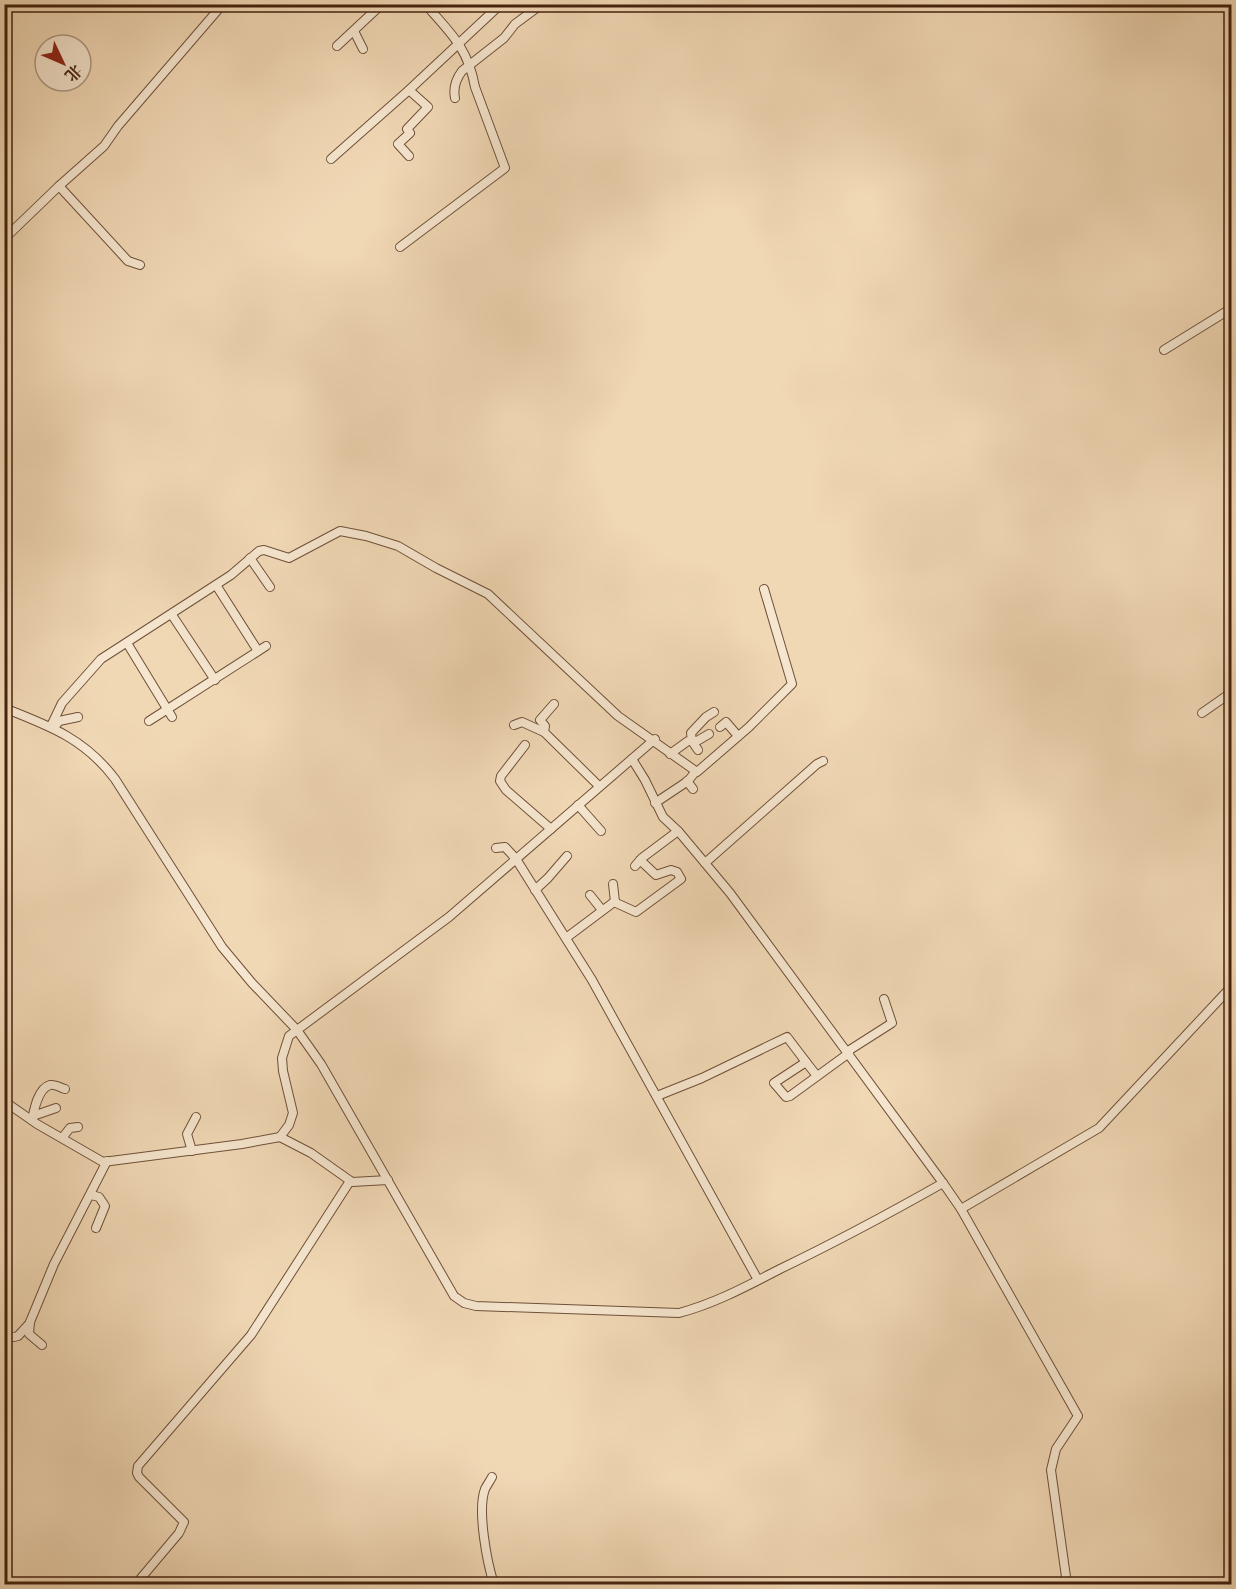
<svg xmlns="http://www.w3.org/2000/svg" width="1236" height="1589" font-family="'IM FELL English','Noto Serif SC',serif">
	<style>
		.lines { fill: none; stroke-linecap: round; stroke-linejoin: round }
		.minor-casing { stroke: #6f5038; stroke-width: 10 }
		.minor { stroke: #f6e6cf; stroke-width: 8 }
	</style>
	<rect width="100%" height="100%" fill="#f1d8b5"/>
	<filter id="stains"><feTurbulence type="fractalNoise" baseFrequency=".00333" numOctaves="4"/><feColorMatrix values="0 0 0 0 .2 0 0 0 0 .09 0 0 0 0 .02 0 0 0 .5 -.17"/></filter>
	<radialGradient id="worn" r=".72"><stop offset=".6" stop-color="#630" stop-opacity="0"/><stop offset="1" stop-color="#630" stop-opacity=".3"/></radialGradient>
	<g class="lines">
		<g class="minor-casing">
			<g id="minor">
				<polyline points="354,31 363,49"/>
				<polyline points="337,46 382,4"/>
				<polyline points="409,90 428,107 407,129 410,133 398,144 409,156"/>
				<path d="M455,98c-2,-10 1,-19 7,-27l42,-33 11,-14 27,-20"/>
				<polyline points="331,159 409,90 501,4"/>
				<polyline points="59,186 128,261 140,265"/>
				<polyline points="4,239 59,186 104,146 118,126 223,4"/>
				<path d="M400,247l105,-79 -30,-81c-7,-39 -25,-55 -50,-83"/>
				<polyline points="1164,350 1232,308"/>
				<polyline points="250,558 270,587"/>
				<polyline points="216,585 258,651"/>
				<polyline points="172,615 215,680"/>
				<polyline points="127,643 172,717"/>
				<polyline points="554,704 540,720 545,726 544,732 599,786"/>
				<path d="M4,708c46,18 81,31 111,71l107,168 30,36 45,47 24,34 133,232 10,7 12,3 203,7c37,-10 68,-27 101,-44 56,-27 110,-56 163,-86l18,26 138,-81 133,-142"/>
				<polyline points="1202,713 1232,692"/>
				<polyline points="149,721 266,646"/>
				<polyline points="514,725 522,722 544,732"/>
				<polyline points="51,726 62,703 101,659 231,575 259,551 264,550 289,558 340,531 366,536 398,546 436,568 488,594 618,716 697,772 749,727 792,684 764,589"/>
				<polyline points="720,727 726,722 738,736"/>
				<polyline points="54,728 59,721 78,717"/>
				<polyline points="525,745 501,776 500,781 506,790 551,829"/>
				<polyline points="698,750 692,741 691,733 706,717 714,712"/>
				<polyline points="670,754 688,741 697,741 709,734"/>
				<polyline points="632,759 645,780 663,817 679,832 730,893 943,1183"/>
				<polyline points="687,781 693,789"/>
				<polyline points="655,803 688,781 696,771"/>
				<polyline points="578,805 601,831"/>
				<polyline points="496,848 505,847 516,859 592,980 758,1280"/>
				<polyline points="705,863 817,764 823,761"/>
				<polyline points="635,866 642,858 678,831"/>
				<polyline points="613,884 615,902"/>
				<polyline points="535,890 548,878 567,856"/>
				<polyline points="590,895 602,910"/>
				<polyline points="566,938 614,902 636,912 681,879 677,872 671,870 656,875 640,860"/>
				<polyline points="848,1051 892,1023 884,999"/>
				<polyline points="806,1062 817,1076"/>
				<polyline points="657,1096 702,1078 787,1037 806,1062 774,1083 786,1097 790,1096 849,1053"/>
				<polyline points="4,1101 37,1124 103,1162 242,1144 280,1137 311,1153 352,1182 388,1180"/>
				<polyline points="33,1116 56,1108"/>
				<path d="M32,1120c2,-10 6,-32 18,-35 5,-1 11,3 15,4"/>
				<polyline points="280,1137 289,1125 293,1113 283,1071 282,1058 289,1036 449,917 655,739"/>
				<polyline points="62,1138 70,1128 78,1127"/>
				<polyline points="192,1151 187,1134 196,1117"/>
				<polyline points="91,1195 99,1197 105,1206 96,1228"/>
				<polyline points="961,1209 1078,1416 1056,1449 1051,1470 1067,1584"/>
				<polyline points="14,1337 18,1336 30,1323"/>
				<polyline points="42,1345 29,1334 30,1322 54,1264 107,1161"/>
				<path d="M492,1477c-2,4 -5,8 -7,12 -8,21 2,74 9,95"/>
				<polyline points="136,1584 179,1533 184,1522 139,1477 137,1473 138,1466 251,1335 350,1181"/>
			</g>
		</g>
		<use href="#minor" class="minor"/>
	</g>
	<rect width="1236" height="1589" fill="none" stroke="#f1d8b5" stroke-width="24"/>
	<rect x="6" y="6" width="1224" height="1577" fill="none" stroke="#44220e" stroke-width="3"/>
	<rect x="12" y="12" width="1212" height="1565" fill="none" stroke="#44220e" stroke-width="1.5"/>
	<g transform="translate(63 63) rotate(134)"><circle r="28" fill="#f6e6cf" stroke="#af9882" stroke-width="1.5"/>
	<path d="M0-4.5L10 22L0 15L-10 22Z" fill="#8f2418"/>
	<text y="-9" font-size="16" font-weight="bold" text-anchor="middle" fill="#44220e">北</text>
	</g>
	<rect width="100%" height="100%" filter="url(#stains)"/>
	<rect width="100%" height="100%" fill="url(#worn)"/>
</svg>
